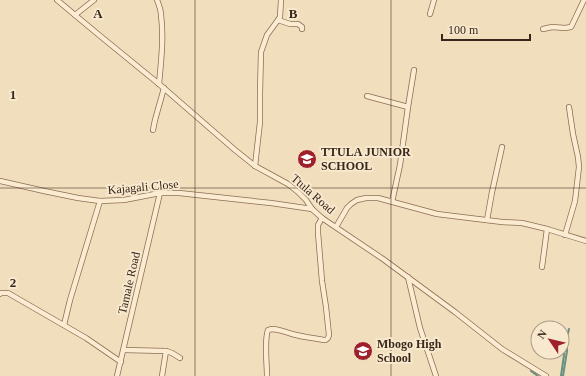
<svg xmlns="http://www.w3.org/2000/svg" width="586" height="376" font-family="'Times New Roman',serif">
	<style>
		.lines { fill: none; stroke-linecap: round; stroke-linejoin: round }
		.stream { stroke: #689083; stroke-width: 2 }
		.street-casing { stroke: #8a6d55; stroke-width: 6 }
		.street { stroke: #fbebd0; stroke-width: 4.5 }
		.grid { fill: none; stroke: #38271b; stroke-width: 1; stroke-opacity: 0.55 }
		.labels { text-anchor: middle; stroke-width: 4; stroke-linejoin: round; paint-order: stroke }
		.poi-label { font-size: 12px; font-weight: bold; fill: #38271b; stroke: #f8e8cd; text-anchor: start }
		.street-label { font-size: 12px; fill: #38271b; stroke: #f8e8cd }
		.grid-label { font-size: 13px; text-anchor: middle; font-weight: bold; fill: #38271b; stroke: #f8e8cd; stroke-width: 4; stroke-linejoin: round; paint-order: stroke }
	</style>
	<rect width="100%" height="100%" fill="#f1debd"/>
	<g class="lines">
		<g class="stream">
			<polyline points="531,371 538,376"/>
			<polyline points="561,376 564,355 566,332"/>
			<polyline points="563,376 567,351 567,337 569,329"/>
		</g>
		<g class="street-casing">
			<g id="street">
				<polyline points="57,0 99,35 159,84 235,150 255,166 288,184 298,192 306,200 312,209 322,218 383,259 455,312 502,349 546,376"/>
				<path d="M157,0c2,5 4,10 4,15 3,23 0,47 -2,69"/>
				<polyline points="430,14 434,0"/>
				<polyline points="75,15 94,0"/>
				<polyline points="278,20 290,24 298,24 302,27 302,29"/>
				<polyline points="543,29 552,27 565,28 571,27 573,23 584,0"/>
				<polyline points="367,96 408,107"/>
				<polyline points="153,130 155,120 164,88"/>
				<polyline points="255,166 260,122 260,93 261,52 267,35 278,20 280,17 281,0"/>
				<polyline points="0,181 44,191 78,198 100,201 124,200 160,193 179,193 271,203 312,209"/>
				<polyline points="392,202 400,165 408,107 414,70"/>
				<polyline points="487,220 492,192 502,147"/>
				<polyline points="336,227 347,208 351,204 357,200 366,198 378,198 437,214 502,222 522,223 547,229 586,241"/>
				<polyline points="565,235 575,201 579,167 578,157 573,134 569,107"/>
				<polyline points="542,267 547,229"/>
				<polyline points="408,277 420,328 436,376"/>
				<polyline points="0,294 1,293 8,293 86,338 121,362"/>
				<polyline points="64,325 70,300 100,201"/>
				<polyline points="124,350 166,351 172,353 180,358"/>
				<polyline points="117,376 160,193"/>
				<polyline points="162,376 166,351"/>
				<path d="M267,376c0,-12 -3,-36 1,-46 8,-3 16,2 24,4 11,3 21,4 32,6 4,0 4,-2 5,-5l-3,-28 -4,-26 -4,-48v-8l4,-7"/>
			</g>
		</g>
		<use href="#street" class="street"/>
	</g>
	<path class="grid" d="M195,0v376M391,0v376M0,188h586"/>
	<defs>
		<g id="school-disc" transform="scale(1)"><circle r="9.5" fill="#9d202a" stroke="#f8e8cd"/><path d="M0-5L7-2L0 1L-7-2ZM-4 1L0 2.5L4 1V4Q0 6-4 4Z" fill="#fff"/></g>
	</defs>
	<g fill-rule="evenodd">
		<use href="#school-disc" x="307" y="159"/>
		<use href="#school-disc" x="363" y="351"/>
	</g>
	<g class="labels">
		<g class="poi-label">
			<text x="321" y="156">TTULA JUNIOR<tspan x="321" dy="14">SCHOOL</tspan></text>
			<text x="377" y="348">Mbogo High<tspan x="377" dy="14">School</tspan></text>
		</g>
		<g class="street-label">
			<text transform="translate(143 187) rotate(-5)" y="4">Kajagali Close</text>
			<text transform="translate(313 194) rotate(41)" y="4">Ttula Road</text>
			<text transform="translate(129 283) rotate(-77)" y="4">Tamale Road</text>
		</g>
	</g>
	<g class="grid-label">
		<text x="98" y="18">A</text>
		<text x="293" y="18">B</text>
		<text x="13" y="99">1</text>
		<text x="13" y="287">2</text>
	</g>
	<g transform="translate(550 340) rotate(305)"><circle r="19" fill="#f8e8cd" stroke="#ab9b86"/>
	<path d="M0-3L7 15L0 10L-7 15Z" fill="#9d202a"/>
	<text y="-6" font-size="11" font-weight="bold" text-anchor="middle" fill="#38271b">N</text>
	</g>
	<path d="M442 34v6h88v-6" fill="none" stroke="#38271b" stroke-width="2"/>
	<text x="448" y="34" font-size="12" fill="#38271b" stroke="#f8e8cd" stroke-width="3" paint-order="stroke">100 m</text>
</svg>
